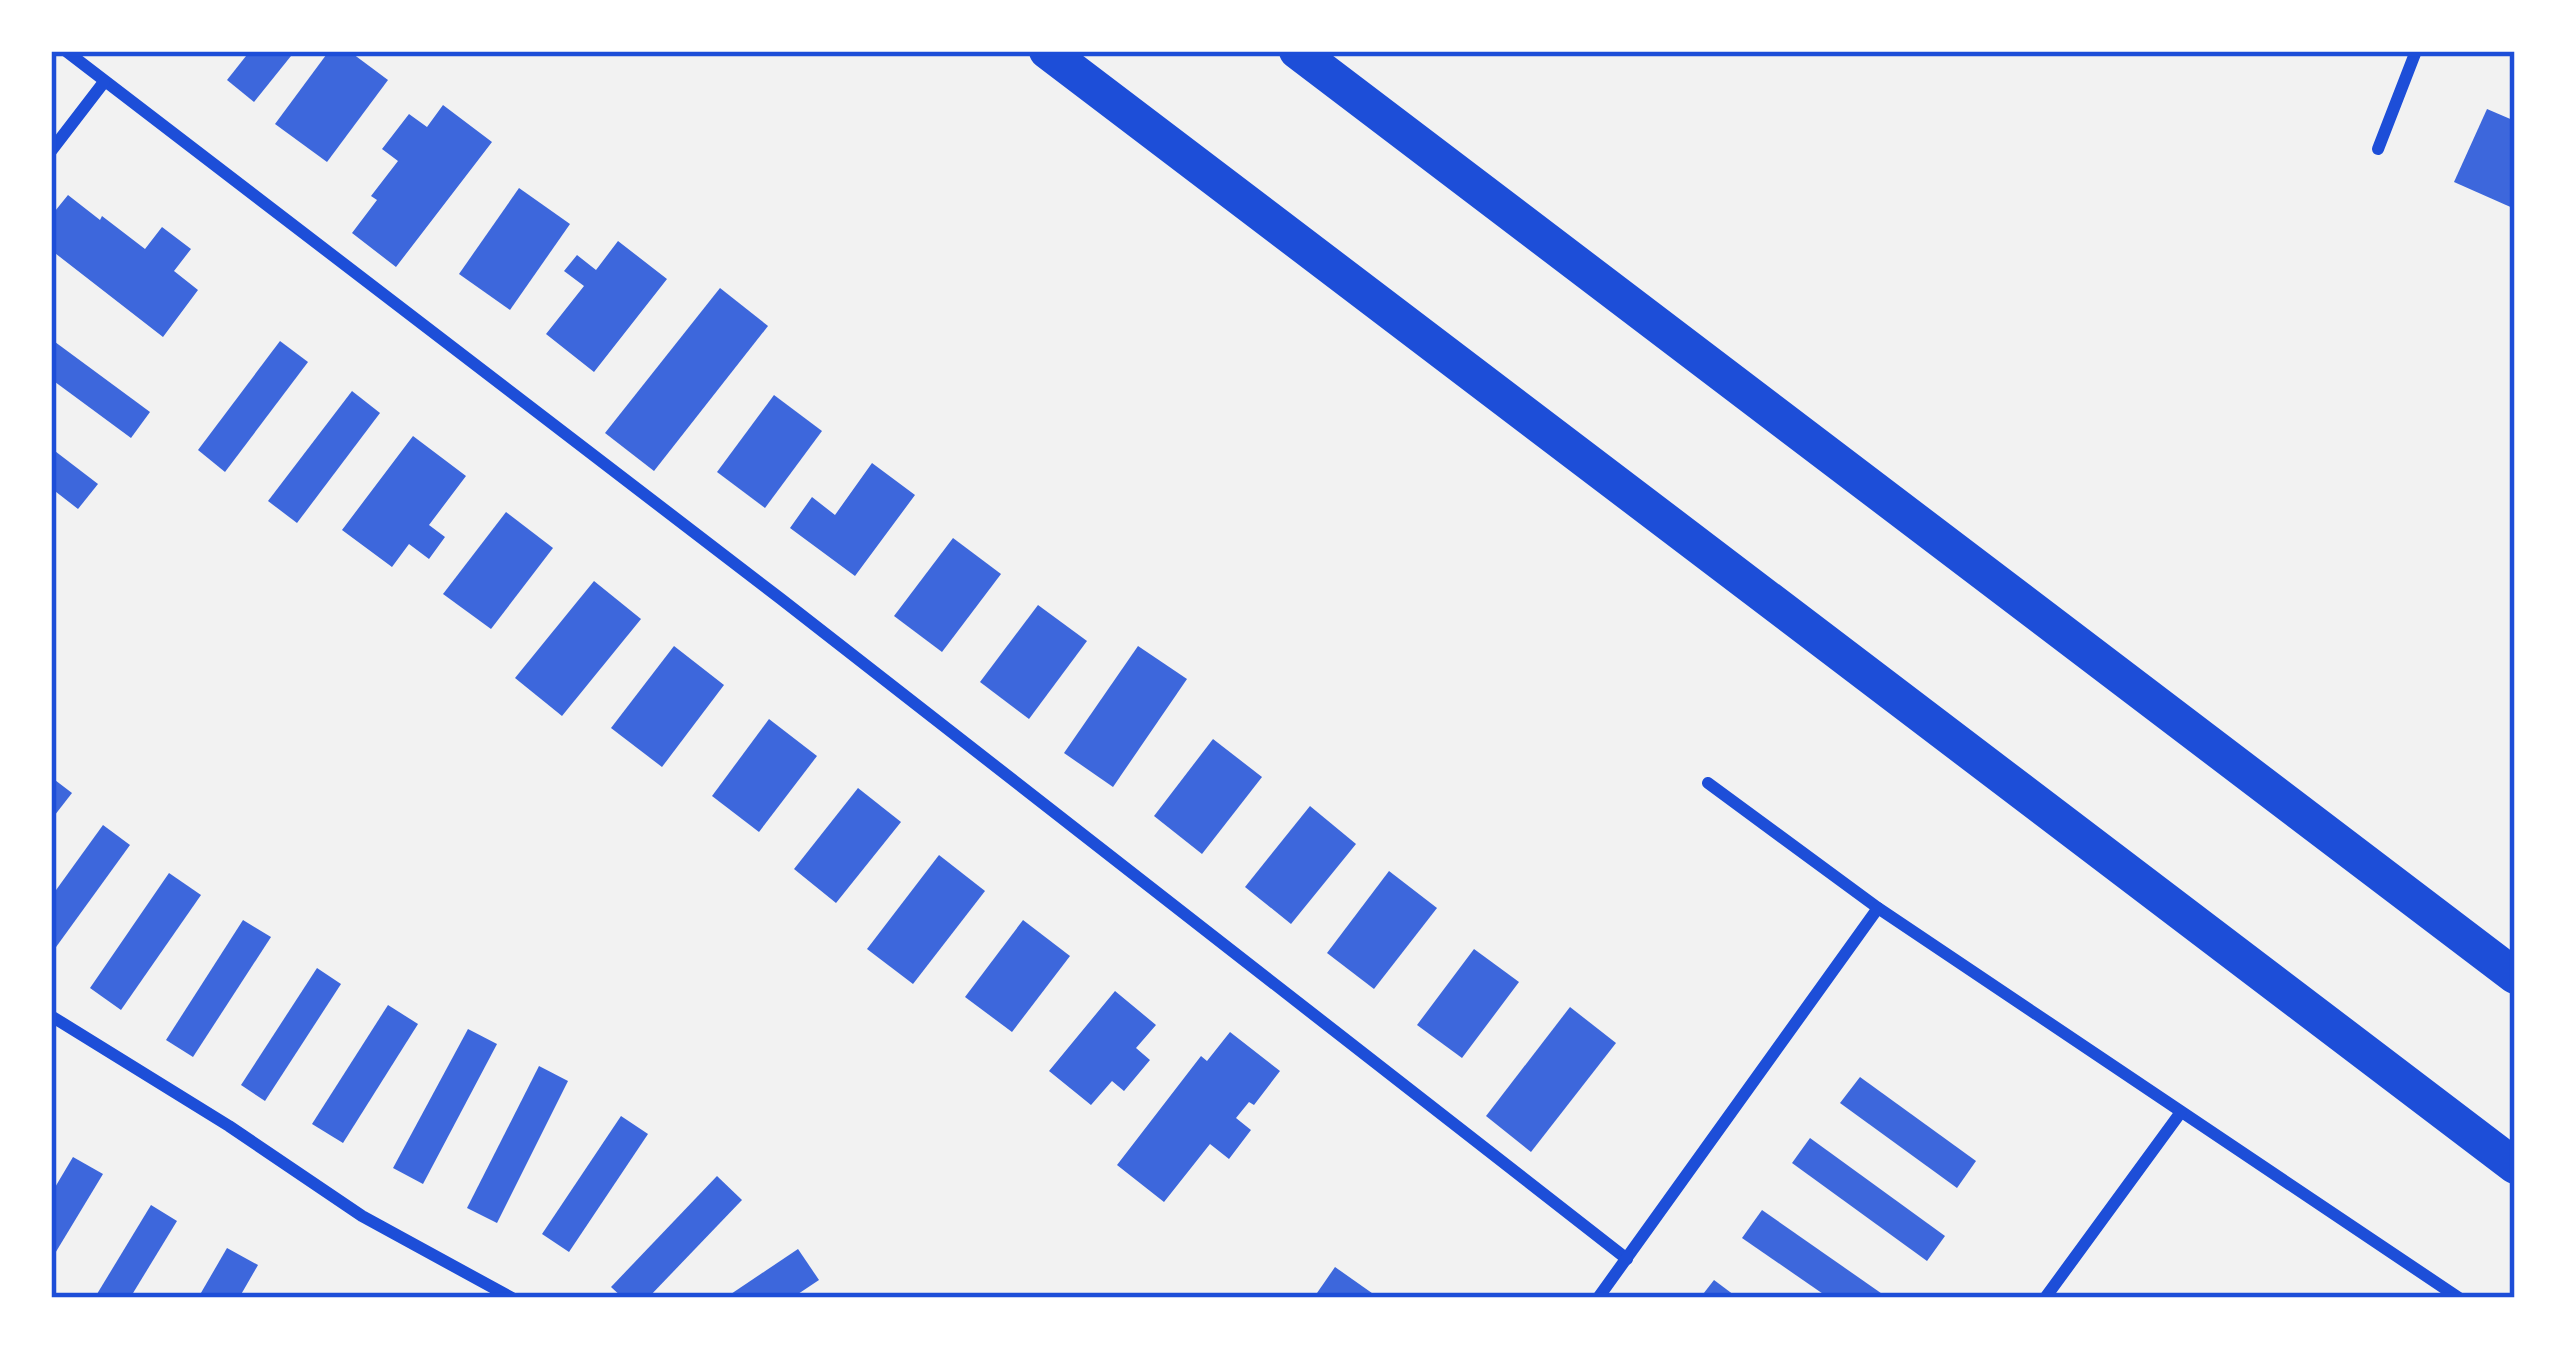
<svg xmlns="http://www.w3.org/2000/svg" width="2566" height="1349" font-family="'Open Sans',sans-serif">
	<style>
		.building { fill: #3d67dc }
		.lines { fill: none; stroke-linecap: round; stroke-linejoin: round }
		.minor { stroke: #1d4ed8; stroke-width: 12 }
		.motorway { stroke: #1d4ed8; stroke-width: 36 }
		.neatline { fill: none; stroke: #1d4ed8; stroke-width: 4.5 }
	</style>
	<rect width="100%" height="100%" fill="#f2f2f2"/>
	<g class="building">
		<polygon points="250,51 295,51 254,102 227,80"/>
		<polygon points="329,51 349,51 388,80 327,162 275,124"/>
		<polygon points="443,105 492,142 396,267 352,233 377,200 371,196 398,161 382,149 409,114 427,127"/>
		<polygon points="2487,109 2515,121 2515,209 2454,182"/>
		<polygon points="519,188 570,224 510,310 459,274"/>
		<polygon points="68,195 100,220 102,216 145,249 162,227 191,249 174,271 198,290 163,337 51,250 51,216"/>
		<polygon points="618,241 667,279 594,372 546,334 584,286 564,271 577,255 596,270"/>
		<polygon points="720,288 768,326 654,471 605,433"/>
		<polygon points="51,339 150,412 131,438 51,379"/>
		<polygon points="280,341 308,362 225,472 198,450"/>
		<polygon points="352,391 380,413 297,523 268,501"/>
		<polygon points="774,395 822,431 765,508 717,472"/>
		<polygon points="413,436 466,476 429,525 445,537 429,559 409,544 392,567 342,530"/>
		<polygon points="51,448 98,484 78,509 51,488"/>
		<polygon points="872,463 915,495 855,576 790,528 812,497 835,515"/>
		<polygon points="506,512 553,548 491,629 443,594"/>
		<polygon points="953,538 1001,574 942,652 894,616"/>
		<polygon points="594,581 641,619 562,716 515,678"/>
		<polygon points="1038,605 1087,641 1029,719 980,682"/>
		<polygon points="674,646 724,685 662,767 611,728"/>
		<polygon points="1138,646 1187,679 1113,787 1064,753"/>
		<polygon points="769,719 817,756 759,832 712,796"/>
		<polygon points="1213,739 1262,777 1202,854 1154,816"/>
		<polygon points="51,777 72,793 51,820"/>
		<polygon points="858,788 901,822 836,903 794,869"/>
		<polygon points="1310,806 1356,844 1291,924 1245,887"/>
		<polygon points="103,825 130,845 51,954 51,897"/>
		<polygon points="939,855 985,891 913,984 867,949"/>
		<polygon points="1389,871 1437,908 1374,989 1327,953"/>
		<polygon points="169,873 201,895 121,1010 90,988"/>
		<polygon points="243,920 271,937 193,1057 166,1040"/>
		<polygon points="1023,920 1070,956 1012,1032 965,997"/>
		<polygon points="1474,949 1519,982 1462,1058 1417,1025"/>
		<polygon points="317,968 341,984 265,1101 241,1085"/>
		<polygon points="1115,991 1156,1025 1136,1048 1150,1060 1124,1091 1112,1081 1091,1105 1049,1071"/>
		<polygon points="388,1005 418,1024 343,1143 312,1124"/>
		<polygon points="1570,1007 1616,1043 1531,1152 1486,1116"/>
		<polygon points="468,1029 497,1044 423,1184 393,1168"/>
		<polygon points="1230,1032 1280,1071 1254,1105 1249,1102 1236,1118 1251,1130 1229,1159 1210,1144 1164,1202 1117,1165 1201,1056 1207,1061"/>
		<polygon points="539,1066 568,1081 497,1223 467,1208"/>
		<polygon points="1860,1077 1976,1161 1957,1188 1840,1103"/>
		<polygon points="621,1116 648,1134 569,1252 542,1234"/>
		<polygon points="1810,1138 1945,1236 1927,1261 1792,1163"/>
		<polygon points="73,1157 103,1174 51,1260 51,1194"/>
		<polygon points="717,1176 742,1200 648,1298 623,1298 611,1287"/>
		<polygon points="151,1205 177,1221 130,1298 104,1298 97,1294"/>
		<polygon points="1762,1210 1888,1298 1829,1298 1742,1238"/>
		<polygon points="227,1248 258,1265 239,1298 198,1298"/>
		<polygon points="798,1249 819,1280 792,1298 725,1298"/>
		<polygon points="1335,1267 1379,1298 1325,1298 1317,1293"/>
		<polygon points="1714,1280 1738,1298 1700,1298"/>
	</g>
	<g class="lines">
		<g class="minor">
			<polyline points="66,51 781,599 1627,1259"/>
			<polyline points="2378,149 2416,51"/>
			<polyline points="51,151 104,82"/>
			<polyline points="1708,783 1878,908 2459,1298"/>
			<polyline points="51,1016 229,1126 362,1216 512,1298"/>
			<polyline points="1598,1298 1878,908"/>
			<polyline points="2045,1298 2181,1112"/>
		</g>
		<g class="motorway">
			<polyline points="1047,51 2515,1166"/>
			<polyline points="1297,51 2515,976"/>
		</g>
	</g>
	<rect width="2566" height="1349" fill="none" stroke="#ffffff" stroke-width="108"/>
	<rect x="54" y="54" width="2458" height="1241" class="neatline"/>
</svg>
